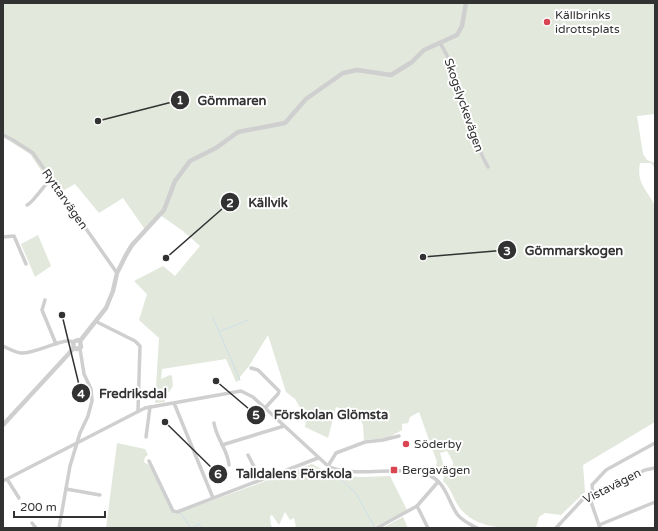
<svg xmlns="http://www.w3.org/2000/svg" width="658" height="531" font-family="'Varela Round',sans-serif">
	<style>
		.green { fill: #e2e8dc }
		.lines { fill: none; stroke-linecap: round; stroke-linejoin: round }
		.stream { stroke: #cddfe9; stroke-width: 1 }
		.minor { stroke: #cfcfcf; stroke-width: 3.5 }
		.tertiary { stroke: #cfcfcf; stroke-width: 4.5 }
		.poi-dot { fill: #d94451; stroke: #fff; stroke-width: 1.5 }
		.labels { text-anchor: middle; stroke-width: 4; stroke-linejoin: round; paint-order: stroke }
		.poi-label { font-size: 12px; fill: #323232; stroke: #fff; text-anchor: start }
		.street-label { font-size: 12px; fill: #323232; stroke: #fff }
		.leader { fill: none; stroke: #323232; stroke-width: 1.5 }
		.callout-dot { fill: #323232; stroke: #fff; stroke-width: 1.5 }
		.mark-label { font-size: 12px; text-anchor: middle; font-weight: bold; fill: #fff }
		.callout-label { font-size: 13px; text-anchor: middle; font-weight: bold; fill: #323232; stroke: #fff; stroke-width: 4; stroke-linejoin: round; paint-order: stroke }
	</style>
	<rect width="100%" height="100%" fill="#fff"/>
	<g class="green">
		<path d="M3,3h652v111l-18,2 6,38 4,6 8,3v5l-4,-5h-11c-4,21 7,26 15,43v216l-72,43 2,27 -24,23 -16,-2 -6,4 -3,11c-27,0 -59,3 -77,-21 -6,-9 -8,-19 -16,-26l2,-11 8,-3v-5l-6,-11 -7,2 4,14 -3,7 -5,-8 1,-4 -18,-50 -9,5 -2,6 -6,1v6l-14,8 -24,2 -1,-15 -5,-11 -22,-7 -8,31 -23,-11 1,-6 -6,-4 1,-8 -6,-10 -9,-7 -18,-57 -19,31 -9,11v3l-4,2 -10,-23 -64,10 -1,10 9,-4 2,1 1,10 -4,6 -5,1 1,9 -10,1 4,-65 -20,-18 8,-26 -13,-13 29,-15 12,10 25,-30 -17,-15 -23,-16 -14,16 -23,-33 -24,15 -24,-29 -18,10 -27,-40 -27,-17z"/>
		<polygon points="38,235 51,266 35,277 21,244"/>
		<polygon points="117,443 145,449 148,455 145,457 144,462 149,465 175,514 312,464 335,476 363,477 390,476 407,510 373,528 296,528 294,518 290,520 285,512 279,525 272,515 270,516 271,525 273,528 106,528"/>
		<polygon points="403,517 408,528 382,528"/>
	</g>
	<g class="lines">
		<g class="stream">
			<polyline points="213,318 240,380"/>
			<polyline points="221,331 248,320"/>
			<polyline points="334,473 356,493 375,528"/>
			<polyline points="180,513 191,528"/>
			<polyline points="192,528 199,524 202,528"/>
		</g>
		<g class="minor">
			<path d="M440,43c24,38 26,85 48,124"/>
			<polyline points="3,135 13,140 33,153 117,273"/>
			<path d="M27,205c5,-1 17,-20 24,-26"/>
			<polyline points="3,237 14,236 26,264"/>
			<polyline points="45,300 42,310 56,344"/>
			<polyline points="97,322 135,341 140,346 138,411"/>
			<path d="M3,346c6,3 11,6 18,7 15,1 42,-16 52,-11"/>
			<polyline points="251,368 258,370 279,391 278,394 265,408"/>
			<polyline points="174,403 213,498"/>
			<path d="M214,423c2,15 14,27 15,42"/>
			<polyline points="146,437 150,407"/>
			<polyline points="222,445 284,426"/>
			<polyline points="248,455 261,480"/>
			<polyline points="149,461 173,511 177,512 318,458"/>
			<polyline points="328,466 336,453 365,442 383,440 399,436"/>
			<polyline points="7,479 19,498"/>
			<path d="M3,481l142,-73 96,-17 12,6 75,69c26,13 69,-1 98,8 20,7 21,25 31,40 5,7 13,10 20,14"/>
			<polyline points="66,489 100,495"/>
			<polyline points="593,495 592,485 606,470 655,443"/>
			<polyline points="589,496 600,528"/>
			<polyline points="417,506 428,528"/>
			<polyline points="32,523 36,528"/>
			<polyline points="599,525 655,502"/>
			<polyline points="59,528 70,466 80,433 88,416 92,401 91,389 84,374 80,349"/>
			<polyline points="377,528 417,506 438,482"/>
			<polyline points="556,528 583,499 645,470 655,468"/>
		</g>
		<g class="tertiary">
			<polyline points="80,341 106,308 113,291 117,273 126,255 132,245 164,210 175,181 190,161 216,148 238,132 285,123 306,99 343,73 357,70 391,75 412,62 424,50 457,35 462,26 466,3"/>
			<polyline points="74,348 73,342 78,340 80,341"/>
			<polyline points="74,348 77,349 81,347 80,341"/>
			<polyline points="3,425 74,348"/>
		</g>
	</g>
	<g class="poi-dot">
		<circle cx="547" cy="22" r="4"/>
		<circle cx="406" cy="444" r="4"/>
		<rect x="390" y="466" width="8" height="8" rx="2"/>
	</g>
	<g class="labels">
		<g class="poi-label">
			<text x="555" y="19">Källbrinks<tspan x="555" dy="14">idrottsplats</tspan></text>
			<text x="414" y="448">Söderby</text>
			<text x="402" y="474">Bergavägen</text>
		</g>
		<g class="street-label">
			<text transform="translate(464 105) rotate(71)" y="4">Skogslyckevägen</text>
			<text transform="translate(65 199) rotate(55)" y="4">Ryttarvägen</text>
			<text transform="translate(612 486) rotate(-27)" y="4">Vistavägen</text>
		</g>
	</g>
	<path class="leader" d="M98 121L180 100M166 258L230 202M423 257L507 250M62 315L81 393M216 381L256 415M165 422L218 474"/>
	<g class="callout-dot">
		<circle cx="98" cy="121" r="4"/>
		<circle cx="166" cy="258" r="4"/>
		<circle cx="423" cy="257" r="4"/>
		<circle cx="62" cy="315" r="4"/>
		<circle cx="216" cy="381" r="4"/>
		<circle cx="165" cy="422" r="4"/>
		<circle cx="180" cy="100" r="10"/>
		<circle cx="230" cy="202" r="10"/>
		<circle cx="507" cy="250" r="10"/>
		<circle cx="81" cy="393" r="10"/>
		<circle cx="256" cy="415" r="10"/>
		<circle cx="218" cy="474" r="10"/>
	</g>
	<g class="mark-label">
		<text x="180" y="104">1</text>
		<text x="230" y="207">2</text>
		<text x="507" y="255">3</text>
		<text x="81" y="398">4</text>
		<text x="256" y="419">5</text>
		<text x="218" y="478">6</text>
	</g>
	<g class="callout-label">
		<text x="232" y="105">Gömmaren</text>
		<text x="268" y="207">Källvik</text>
		<text x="574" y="255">Gömmarskogen</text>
		<text x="133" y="398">Fredriksdal</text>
		<text x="331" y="419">Förskolan Glömsta</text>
		<text x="294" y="478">Talldalens Förskola</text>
	</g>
	<rect width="658" height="531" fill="none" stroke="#323232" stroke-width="8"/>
	<path d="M14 511v6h91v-6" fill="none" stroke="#323232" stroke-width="2"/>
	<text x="20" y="511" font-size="12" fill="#323232" stroke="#ffffff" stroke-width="3" paint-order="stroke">200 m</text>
</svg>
